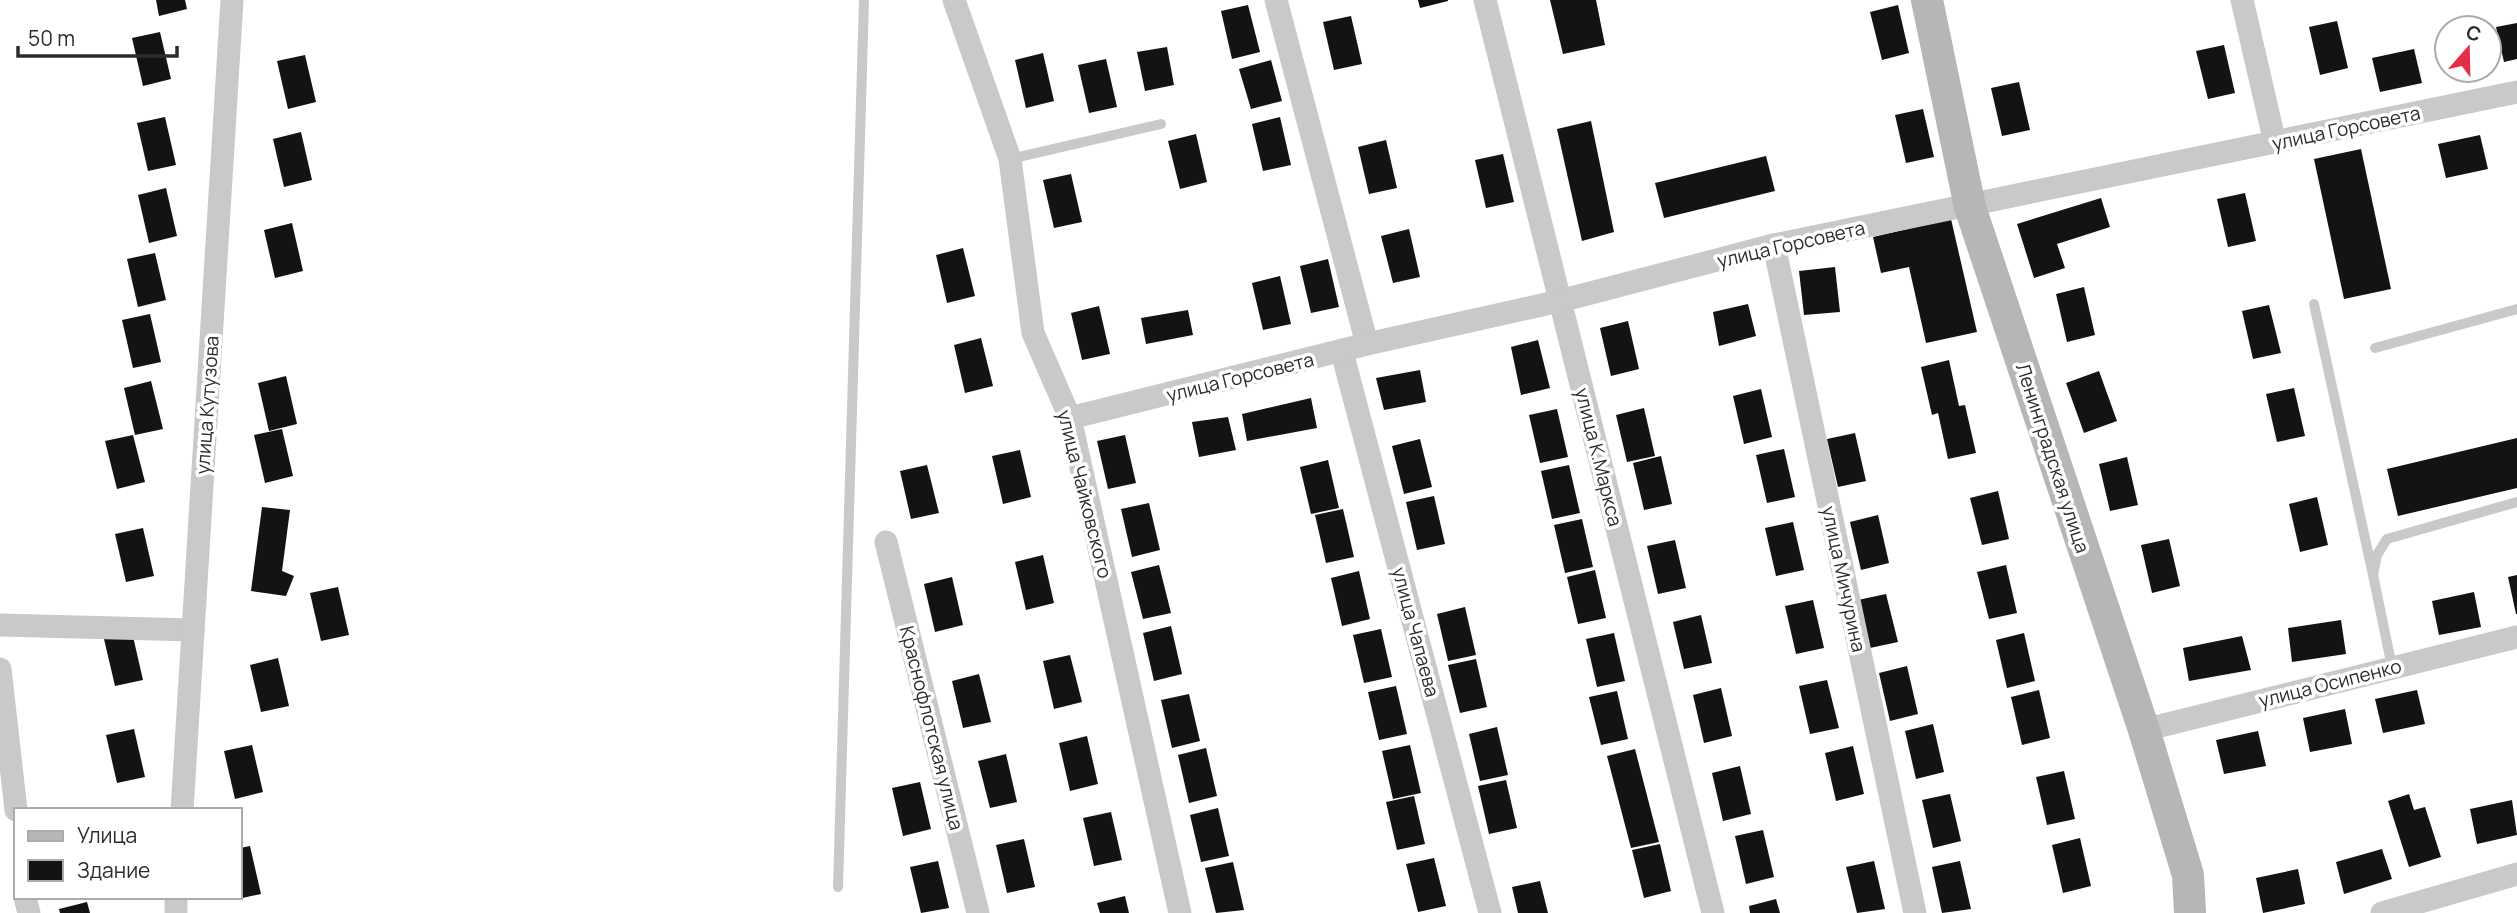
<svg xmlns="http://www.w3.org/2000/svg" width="2517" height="913" font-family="Manrope,sans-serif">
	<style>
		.building { fill: #131313 }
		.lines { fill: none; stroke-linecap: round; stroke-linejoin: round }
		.lane { stroke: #c9c9c9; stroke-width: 10 }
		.street { stroke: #c9c9c9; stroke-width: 23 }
		.secondary { stroke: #b6b6b6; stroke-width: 32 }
		.labels { text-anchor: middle; stroke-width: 7; stroke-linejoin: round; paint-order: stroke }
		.street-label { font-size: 19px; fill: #2c2c2c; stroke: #fff }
	</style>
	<rect width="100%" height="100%" fill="#fff"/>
	<g class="building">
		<polygon points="156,0 185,0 187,9 159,16"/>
		<polygon points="1418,0 1448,0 1448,1 1420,8"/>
		<polygon points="1550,0 1596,0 1605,45 1563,54"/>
		<polygon points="1248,5 1260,52 1232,59 1221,11"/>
		<polygon points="1898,5 1909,53 1882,60 1870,12"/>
		<polygon points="1351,16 1362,64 1334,70 1323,22"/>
		<polygon points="2337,21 2348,68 2320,75 2309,27"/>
		<polygon points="2517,23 2517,59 2504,62 2496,27"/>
		<polygon points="160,32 171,79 143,86 132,38"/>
		<polygon points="2224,45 2235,93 2208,99 2196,51"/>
		<polygon points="1167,47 1174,85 1145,91 1137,52"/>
		<polygon points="2414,49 2422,83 2380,92 2372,58"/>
		<polygon points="1043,53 1054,101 1026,108 1015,60"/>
		<polygon points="305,55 316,102 288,109 277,61"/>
		<polygon points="1106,59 1117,107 1089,113 1078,65"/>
		<polygon points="1271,60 1282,101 1251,109 1239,69"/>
		<polygon points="2449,70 2484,70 2484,71 2451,78"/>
		<polygon points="2019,82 2030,130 2002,136 1991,88"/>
		<polygon points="1923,109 1934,157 1906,163 1895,115"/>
		<polygon points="165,117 176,165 148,171 137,123"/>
		<polygon points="1280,117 1291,165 1263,171 1252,124"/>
		<polygon points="1591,121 1614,232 1582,241 1557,129"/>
		<polygon points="301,132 312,180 284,187 273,139"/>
		<polygon points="1196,134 1207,182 1180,189 1168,141"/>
		<polygon points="2480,135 2488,169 2446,178 2438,144"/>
		<polygon points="1386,140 1397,188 1369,194 1358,147"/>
		<polygon points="2361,149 2391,289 2344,299 2314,159"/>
		<polygon points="1503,154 1514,202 1486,208 1475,160"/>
		<polygon points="1766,156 1775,191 1664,218 1655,183"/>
		<polygon points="1071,174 1082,222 1054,228 1043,180"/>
		<polygon points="166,188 177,236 149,243 138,195"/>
		<polygon points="2245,193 2256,241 2228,247 2217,199"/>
		<polygon points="2101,198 2110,227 2057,244 2065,268 2034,278 2017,224"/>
		<polygon points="1951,219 1977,332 1926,343 1909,267 1881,273 1873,237"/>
		<polygon points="292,223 303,271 275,278 264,230"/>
		<polygon points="1409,229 1420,277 1393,283 1381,236"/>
		<polygon points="963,248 975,296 947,303 936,255"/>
		<polygon points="155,253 166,300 138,307 127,259"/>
		<polygon points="1328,259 1339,307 1311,313 1300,266"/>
		<polygon points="1835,267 1840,312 1804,315 1799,271"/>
		<polygon points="1280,276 1291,324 1263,330 1252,283"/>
		<polygon points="2084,287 2095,335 2067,342 2056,294"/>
		<polygon points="1748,304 1756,336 1719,346 1713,312"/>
		<polygon points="2269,305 2281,353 2253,359 2242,311"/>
		<polygon points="1099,306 1110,354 1082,360 1071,313"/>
		<polygon points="1188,310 1193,335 1146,344 1141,318"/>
		<polygon points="150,314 161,362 133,368 122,320"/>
		<polygon points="1628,321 1639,369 1611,376 1600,328"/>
		<polygon points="981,338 993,386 965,393 954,345"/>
		<polygon points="1538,340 1550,388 1521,395 1511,347"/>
		<polygon points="1949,360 1959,406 1965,405 1976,453 1948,459 1938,413 1932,415 1921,367"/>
		<polygon points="1420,370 1426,402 1384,410 1376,378"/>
		<polygon points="2099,371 2117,421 2084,433 2066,383"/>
		<polygon points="286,376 297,424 269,431 258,383"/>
		<polygon points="151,381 163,429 135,435 124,388"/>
		<polygon points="2294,388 2305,436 2277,442 2266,394"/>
		<polygon points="1761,389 1772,437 1744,444 1733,396"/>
		<polygon points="1311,398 1317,428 1247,441 1242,414"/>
		<polygon points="1644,408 1655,456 1627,462 1616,415"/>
		<polygon points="1557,409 1568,457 1540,463 1529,415"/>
		<polygon points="1228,417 1236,450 1199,457 1192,422"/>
		<polygon points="282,429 293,476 265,483 254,435"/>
		<polygon points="1855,433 1866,481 1838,487 1827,439"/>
		<polygon points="133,435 145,482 117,489 105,441"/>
		<polygon points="1125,435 1136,483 1108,489 1097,441"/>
		<polygon points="2517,438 2517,488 2398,516 2387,469"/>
		<polygon points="1420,439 1432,487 1404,494 1392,446"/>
		<polygon points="1784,449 1795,497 1767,503 1756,455"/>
		<polygon points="1020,450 1031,497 1003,504 992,456"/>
		<polygon points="1661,456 1672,504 1644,510 1633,463"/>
		<polygon points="2127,457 2138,505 2110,511 2099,464"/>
		<polygon points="1328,460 1339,508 1311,514 1300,467"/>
		<polygon points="927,465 939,513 911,519 900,471"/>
		<polygon points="1569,465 1580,513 1552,519 1541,471"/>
		<polygon points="1998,491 2009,539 1982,545 1970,498"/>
		<polygon points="1434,496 1445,544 1417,550 1406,502"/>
		<polygon points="2317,497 2328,545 2300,552 2289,504"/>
		<polygon points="1149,503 1160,550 1132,557 1121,509"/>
		<polygon points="262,507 290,510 282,571 294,576 286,596 251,591"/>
		<polygon points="1343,509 1354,557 1326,563 1315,515"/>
		<polygon points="1878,515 1889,563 1861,570 1850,522"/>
		<polygon points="1582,519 1593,567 1565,573 1554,525"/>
		<polygon points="1793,522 1804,570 1776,576 1765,528"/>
		<polygon points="143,528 154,576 126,582 115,534"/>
		<polygon points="2169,539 2180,586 2152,593 2141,545"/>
		<polygon points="1675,540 1686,588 1658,594 1647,546"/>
		<polygon points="1043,555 1054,603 1026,610 1015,562"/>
		<polygon points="1159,565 1171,613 1143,619 1131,572"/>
		<polygon points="2006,565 2017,613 1989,619 1977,572"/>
		<polygon points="1595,570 1606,618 1578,624 1567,577"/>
		<polygon points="1359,571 1370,619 1342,626 1331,578"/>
		<polygon points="2517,575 2517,614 2516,614 2508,577"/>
		<polygon points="952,577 963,625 935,632 924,584"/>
		<polygon points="338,587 349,635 321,641 310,593"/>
		<polygon points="2474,592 2481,627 2439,635 2432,601"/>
		<polygon points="1886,594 1898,642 1870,648 1858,600"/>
		<polygon points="1813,600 1824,648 1796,654 1785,606"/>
		<polygon points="1465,607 1476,655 1448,661 1437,614"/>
		<polygon points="1701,615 1712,663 1684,669 1673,622"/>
		<polygon points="2341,620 2346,654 2292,662 2288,628"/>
		<polygon points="1171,626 1182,674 1154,681 1143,633"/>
		<polygon points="1381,629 1392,677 1364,683 1353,635"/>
		<polygon points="132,632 143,680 115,686 104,639"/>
		<polygon points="1614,633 1625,681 1597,687 1586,639"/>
		<polygon points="2024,633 2035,681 2007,688 1996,640"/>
		<polygon points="2242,636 2251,670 2189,681 2183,648"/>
		<polygon points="1070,655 1082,702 1054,709 1043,661"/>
		<polygon points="278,658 289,706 261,712 250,665"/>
		<polygon points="1476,659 1487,707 1460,713 1448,665"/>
		<polygon points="1907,666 1918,714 1890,721 1879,673"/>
		<polygon points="979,674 991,722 963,728 952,681"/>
		<polygon points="1827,680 1839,728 1810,734 1799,686"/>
		<polygon points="1396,686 1407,734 1379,740 1368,692"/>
		<polygon points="1721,688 1732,736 1704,743 1693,695"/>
		<polygon points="2039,690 2050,738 2022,745 2011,697"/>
		<polygon points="2417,690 2425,724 2383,733 2375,699"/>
		<polygon points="1617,691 1628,739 1601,745 1589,697"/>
		<polygon points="1189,694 1200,741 1172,748 1161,700"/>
		<polygon points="2345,709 2352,744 2310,752 2303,718"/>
		<polygon points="1933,724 1944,772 1916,779 1905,731"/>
		<polygon points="1497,727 1508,775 1480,781 1469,734"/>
		<polygon points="134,729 145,777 117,783 106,735"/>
		<polygon points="2258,731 2266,766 2224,774 2216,740"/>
		<polygon points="1087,736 1098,784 1070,791 1059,743"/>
		<polygon points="252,745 263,792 235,799 224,751"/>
		<polygon points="1410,745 1421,793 1393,799 1382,751"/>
		<polygon points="1853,746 1864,794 1836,801 1825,753"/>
		<polygon points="1206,748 1217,796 1189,803 1178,755"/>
		<polygon points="1635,749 1659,842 1631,848 1607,756"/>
		<polygon points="1006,754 1017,802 990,808 978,761"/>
		<polygon points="1740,766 1751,814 1723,821 1712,773"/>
		<polygon points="2064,771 2075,819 2047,825 2036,777"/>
		<polygon points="1506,780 1517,828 1489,834 1478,786"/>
		<polygon points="920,782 931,829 903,836 892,788"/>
		<polygon points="1950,794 1961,841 1933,848 1922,800"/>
		<polygon points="2409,794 2414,810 2425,807 2441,857 2409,867 2388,801"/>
		<polygon points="1414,796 1425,844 1397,850 1386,802"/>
		<polygon points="2512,800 2517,835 2477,844 2470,809"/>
		<polygon points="1218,808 1229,856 1201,862 1190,815"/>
		<polygon points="1111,812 1122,860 1094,866 1083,818"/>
		<polygon points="1763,830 1774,877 1746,884 1735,836"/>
		<polygon points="2080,838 2091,886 2063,893 2052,845"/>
		<polygon points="1024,839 1035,887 1007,893 996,845"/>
		<polygon points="1660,844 1671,891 1644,898 1632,850"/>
		<polygon points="250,846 261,894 233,900 233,897 240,897 240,848"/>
		<polygon points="2382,849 2392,879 2344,894 2336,862"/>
		<polygon points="1434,858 1446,906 1418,912 1406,864"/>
		<polygon points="938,861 949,908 921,913 910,867"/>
		<polygon points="1874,861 1885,909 1857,913 1846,867"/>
		<polygon points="1960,861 1971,909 1942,913 1932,867"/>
		<polygon points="1233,862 1244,910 1216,913 1205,868"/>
		<polygon points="2298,869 2305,904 2263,913 2256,878"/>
		<polygon points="1540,881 1548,913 1518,913 1512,887"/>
		<polygon points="1125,896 1129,913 1100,913 1097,903"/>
		<polygon points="1776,899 1780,913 1750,913 1749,906"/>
		<polygon points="87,902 90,913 60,913 59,909"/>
	</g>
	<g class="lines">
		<g class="lane">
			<polyline points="1010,159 1161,124"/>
			<polyline points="2314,304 2373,575"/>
			<polyline points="2375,348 2517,309"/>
			<polyline points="2392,667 2373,575 2377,555 2387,539 2517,502"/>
			<polyline points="838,887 864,0"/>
		</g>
		<g class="street">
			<polyline points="954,0 1010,159 1033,333 1070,418 1180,913"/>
			<polyline points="1276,0 1367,344"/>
			<polyline points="1485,0 1713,913"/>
			<polyline points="2242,0 2275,143"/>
			<polyline points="1774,245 1915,913"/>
			<polyline points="1342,352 1490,913"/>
			<polyline points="1070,418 1367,344 1560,301 1774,245 2517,92"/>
			<polyline points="886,542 978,913"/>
			<polyline points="0,625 193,630"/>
			<polyline points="0,669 16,810"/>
			<polyline points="2144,730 2517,637"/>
			<polyline points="182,810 232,0"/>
			<polyline points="25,897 29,913"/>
			<polyline points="176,913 176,897"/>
			<polyline points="2382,913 2517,874"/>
		</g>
		<polyline class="secondary" points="1927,0 1970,207 2144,730 2188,875 2190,913"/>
	</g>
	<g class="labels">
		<g class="street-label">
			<text transform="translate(2346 128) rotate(-12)" y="7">улица Горсовета</text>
			<text transform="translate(1791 244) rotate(-13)" y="7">улица Горсовета</text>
			<text transform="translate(1240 377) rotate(-14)" y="7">улица Горсовета</text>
			<text transform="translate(207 405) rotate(-86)" y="7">улица Кутузова</text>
			<text transform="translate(1599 457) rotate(76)" y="7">улица К.Маркса</text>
			<text transform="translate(2053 458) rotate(72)" y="7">Ленинградская улица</text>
			<text transform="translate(1085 494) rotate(76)" y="7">улица Чайковского</text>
			<text transform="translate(1844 579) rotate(78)" y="7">улица Мичурина</text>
			<text transform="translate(1416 632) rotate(75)" y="7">улица Чапаева</text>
			<text transform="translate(2330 683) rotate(-14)" y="7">улица Осипенко</text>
			<text transform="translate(932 728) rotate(76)" y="7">Краснофлотская улица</text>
		</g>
	</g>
	<rect x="14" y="808" width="228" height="91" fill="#ffffff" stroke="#ababab" stroke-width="2"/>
	<rect x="28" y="831" width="35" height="10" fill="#b6b6b6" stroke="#ababab" stroke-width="2"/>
	<text x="77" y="843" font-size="21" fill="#2c2c2c">Улица</text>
	<rect x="28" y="860" width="35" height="21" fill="#131313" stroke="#ababab" stroke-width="2"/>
	<text x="77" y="878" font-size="21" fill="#2c2c2c">Здание</text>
	<g transform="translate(2468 49) rotate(20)"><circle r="33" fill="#ffffff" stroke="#ababab" stroke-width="2"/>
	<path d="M0-5L12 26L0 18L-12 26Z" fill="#e32e47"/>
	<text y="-10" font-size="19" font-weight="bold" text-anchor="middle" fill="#2c2c2c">С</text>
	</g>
	<path d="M18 46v10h159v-10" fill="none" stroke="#2c2c2c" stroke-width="3.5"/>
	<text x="28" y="46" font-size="21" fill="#2c2c2c" stroke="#ffffff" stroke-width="5" paint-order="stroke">50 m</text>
</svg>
